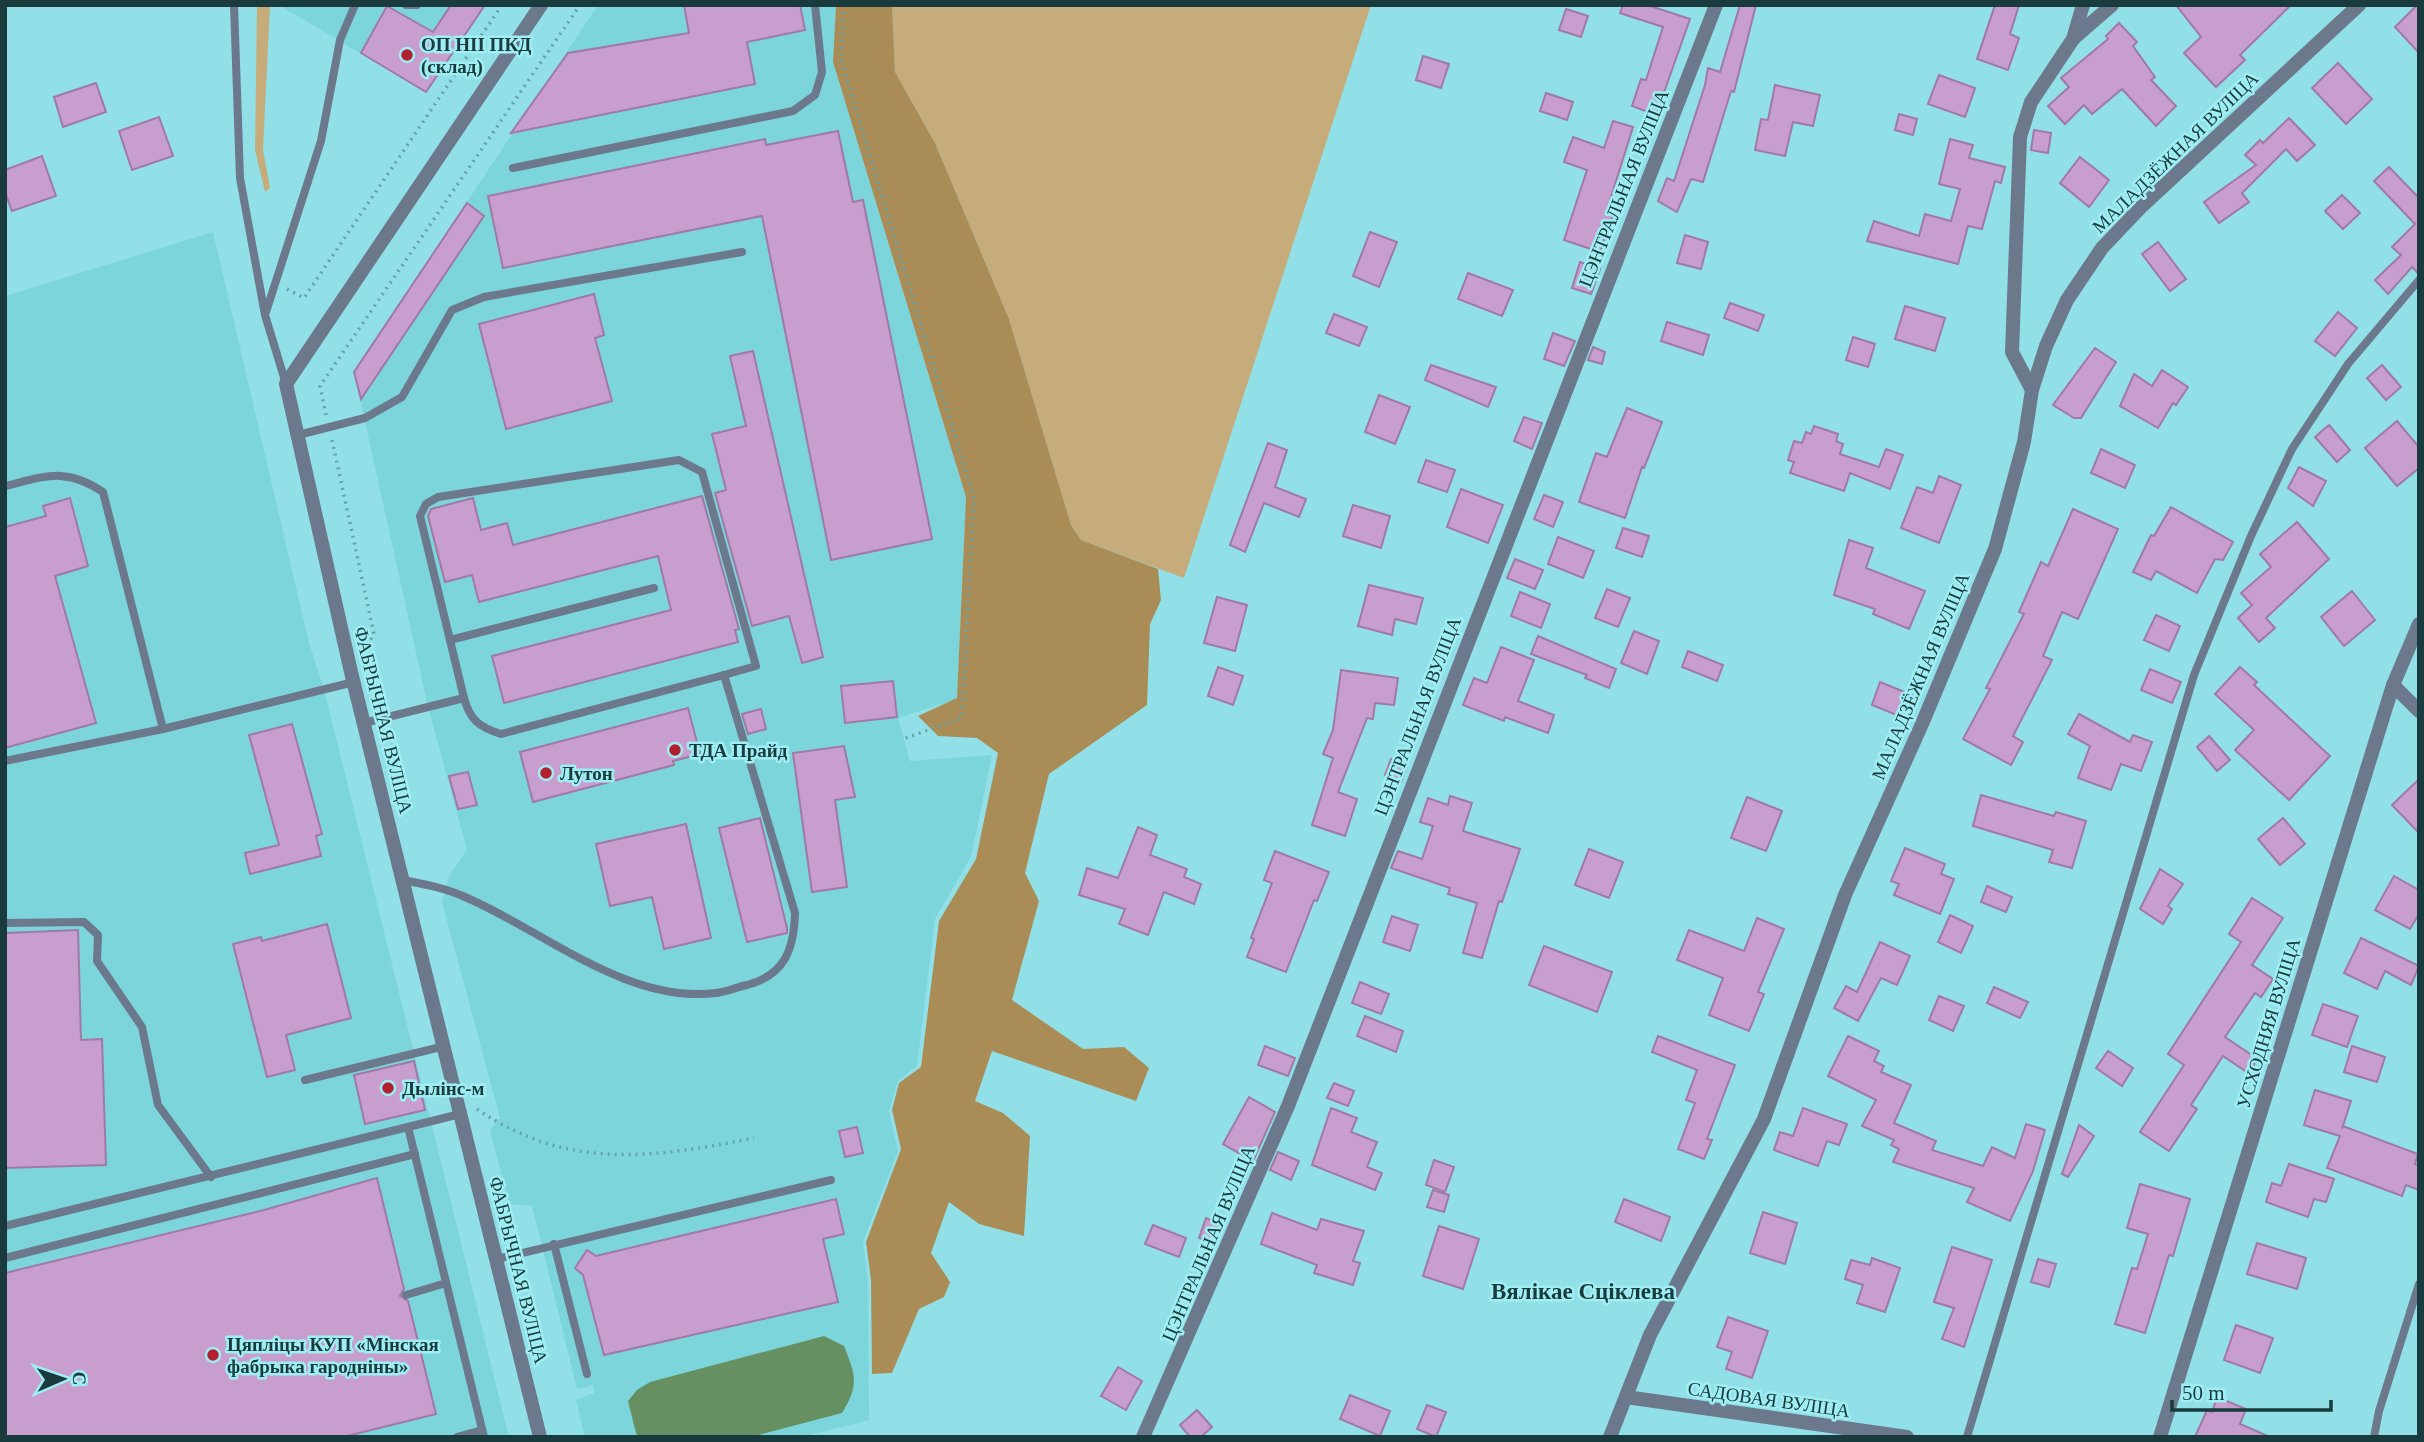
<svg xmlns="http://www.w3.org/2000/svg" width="2424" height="1442" font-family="Georgia,serif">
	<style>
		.built { fill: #7cd5db }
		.green { fill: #c6ac7b }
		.forest { fill: #aa8d56 }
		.water { fill: #668f62 }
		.building { fill: #c79ecd; stroke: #a079a5; stroke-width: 2 }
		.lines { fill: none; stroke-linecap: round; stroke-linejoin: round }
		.path { stroke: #66a3a8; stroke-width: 3.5; stroke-dasharray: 2 5; stroke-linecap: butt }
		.service { stroke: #6c788c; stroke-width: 8 }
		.minor { stroke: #6c788c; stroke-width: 14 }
		.poi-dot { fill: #b2202f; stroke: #9feef4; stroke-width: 2.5 }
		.labels { text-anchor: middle; stroke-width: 5; stroke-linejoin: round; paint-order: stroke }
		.poi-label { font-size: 19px; font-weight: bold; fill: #1a3b3d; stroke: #9feef4; text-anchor: start }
		.street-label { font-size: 19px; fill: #1a3b3d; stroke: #9feef4 }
		.quarter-label { font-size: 23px; font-weight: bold; fill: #1a3b3d; stroke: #9feef4 }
	</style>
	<rect width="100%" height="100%" fill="#92e0e7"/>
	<g class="built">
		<polygon points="279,5 485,5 426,92"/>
		<polygon points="598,5 836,5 833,62 966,497 957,699 898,718 910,761 992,755 971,857 935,919 917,1066 898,1081 889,1111 898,1151 863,1242 868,1283 869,1420 801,1437 585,1437 576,1400 594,1393 593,1385 577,1389 532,1206 509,1204 490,1130 500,1118 442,902 449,876 467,850 428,707 354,372"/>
		<polygon points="213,232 309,643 324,689 509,1437 5,1437 5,296"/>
	</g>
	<g class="green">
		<polygon points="257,5 270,5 263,150 270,188 265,192 255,150"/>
		<polygon points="892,5 1371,5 1184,578 1081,540 1071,525 1009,319 935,143 895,72"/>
	</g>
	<polygon class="forest" points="836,5 892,5 895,72 935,143 1009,319 1071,525 1081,540 1158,569 1161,600 1150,624 1147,705 1049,774 1025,873 1039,901 1012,1000 1083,1049 1124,1047 1149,1068 1136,1101 992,1051 975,1101 1003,1113 1030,1136 1024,1236 979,1224 949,1202 931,1253 950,1282 944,1297 919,1309 892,1373 872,1374 871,1280 866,1242 901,1149 892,1110 899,1083 921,1067 939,921 976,859 998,753 977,738 938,736 918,716 957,698 966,497 833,62"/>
	<path class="water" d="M824,1336l20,10c12,30 15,39 -2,67l-91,24h-113l-2,-4 -8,-32 9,-11 13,-8z"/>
	<g class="building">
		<polygon points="451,5 485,5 426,92 361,53 387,6 433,32"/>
		<polygon points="684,5 800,5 805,30 747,42 755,84 511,133 568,53 689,33"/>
		<polygon points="1623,5 1647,5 1690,19 1656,115 1632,106 1641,79 1646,80 1663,27 1620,13"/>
		<polygon points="1740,5 1756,5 1734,92 1731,91 1703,182 1691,179 1677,212 1658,201 1667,178 1674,181 1705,85 1708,68 1720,72"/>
		<polygon points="1995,5 2019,5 2010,34 2019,38 2008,70 1977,59"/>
		<polygon points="2176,5 2291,5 2240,55 2245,60 2216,87 2184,53 2201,37"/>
		<polygon points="2417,5 2419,5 2419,53 2395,27"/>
		<polygon points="1566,9 1588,16 1581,37 1559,30"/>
		<polygon points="2119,23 2137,42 2133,46 2155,77 2151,80 2176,106 2156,126 2122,89 2092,114 2084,105 2065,124 2048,106 2069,87 2061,78 2108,39 2106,36"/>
		<polygon points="1423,56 1449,64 1441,88 1416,80"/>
		<polygon points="2338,63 2372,99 2346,124 2312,88"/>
		<polygon points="1939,75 1975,88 1965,117 1928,104"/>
		<polygon points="96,83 106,112 63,127 54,97"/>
		<polygon points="1775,85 1820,95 1813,126 1793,122 1785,156 1755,150 1761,119 1768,120"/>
		<polygon points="1546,93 1573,102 1567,120 1540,111"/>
		<polygon points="1899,114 1917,119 1913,135 1895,130"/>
		<polygon points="159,117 173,156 132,170 119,131"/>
		<polygon points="2289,118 2315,145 2297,161 2286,149 2242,193 2249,202 2219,223 2204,202 2256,165 2245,155 2260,140 2263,143"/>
		<polygon points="1613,121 1633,127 1607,210 1614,212 1600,252 1564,240 1587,170 1564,162 1573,137 1604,148"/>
		<polygon points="2034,130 2051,133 2048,153 2031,150"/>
		<polygon points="838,131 853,202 863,200 932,539 831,560 762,216 503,268 488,196 765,139 766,145"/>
		<polygon points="1950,139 1973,145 1969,158 2005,167 2001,183 1995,181 1982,229 1968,226 1958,264 1867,241 1874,221 1919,236 1925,214 1951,221 1960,189 1939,184"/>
		<polygon points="42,156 56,196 12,211 5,192 5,170"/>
		<polygon points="2080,157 2109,180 2089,207 2060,183"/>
		<polygon points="2389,167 2419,198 2419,274 2412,267 2388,294 2375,280 2401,255 2392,247 2415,224 2374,181"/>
		<polygon points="2342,195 2360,213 2343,229 2325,211"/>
		<polygon points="467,203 484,216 361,399 354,372"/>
		<polygon points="1370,232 1397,242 1379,287 1353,276"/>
		<polygon points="1685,235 1708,242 1701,269 1677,263"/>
		<polygon points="2158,242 2186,279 2170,291 2142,254"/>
		<polygon points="1580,262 1600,269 1591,294 1572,288"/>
		<polygon points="1468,273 1513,290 1502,316 1458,299"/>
		<polygon points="594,294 604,335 595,338 612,401 506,429 479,324"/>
		<polygon points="1730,303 1764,315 1758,331 1724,318"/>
		<polygon points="1905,306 1945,318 1935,351 1895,339"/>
		<polygon points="2338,312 2357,328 2335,356 2315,341"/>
		<polygon points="1334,314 1367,327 1359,346 1326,333"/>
		<polygon points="1667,322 1709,335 1703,355 1661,341"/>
		<polygon points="1553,333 1575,341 1564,366 1544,359"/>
		<polygon points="1853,337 1875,344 1868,367 1846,360"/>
		<polygon points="1593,347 1605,352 1602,364 1588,360"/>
		<polygon points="2095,348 2116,362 2081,418 2074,418 2053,405"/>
		<polygon points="753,351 823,657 802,663 789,616 752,626 715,493 726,490 712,434 746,426 730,356"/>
		<polygon points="1431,365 1496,387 1488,407 1425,380"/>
		<polygon points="2382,365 2401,387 2386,400 2367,378"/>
		<polygon points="2162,370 2188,387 2176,405 2173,403 2158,428 2120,406 2134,374 2152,386"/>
		<polygon points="1379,395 1410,407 1395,444 1365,432"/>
		<polygon points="1627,408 1662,422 1644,468 1642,467 1625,518 1579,502 1596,453 1607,457"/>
		<polygon points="1524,417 1542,423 1532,449 1514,441"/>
		<polygon points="2397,421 2419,447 2419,468 2397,486 2365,448"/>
		<polygon points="2329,425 2350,450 2337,462 2315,437"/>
		<polygon points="1814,426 1838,434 1836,441 1843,444 1840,454 1879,467 1886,449 1903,455 1890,489 1850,473 1844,491 1790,473 1794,462 1788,460 1794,441 1802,443 1806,432 1811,434"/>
		<polygon points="1268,443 1287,450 1275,487 1306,499 1299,517 1264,503 1245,552 1230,545"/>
		<polygon points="2101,449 2135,465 2125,488 2091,473"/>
		<polygon points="1426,460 1455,470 1447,492 1418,482"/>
		<polygon points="2299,467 2326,481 2313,506 2288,488"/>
		<polygon points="1939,476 1961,485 1939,543 1901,528 1917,487 1933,493"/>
		<polygon points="1461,489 1503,505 1488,543 1447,527"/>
		<polygon points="1544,495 1563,502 1553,527 1534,519"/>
		<polygon points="702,496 739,629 735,630 738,642 504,703 492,656 671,610 658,556 479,602 472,575 445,582 428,516 431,509 473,498 481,530 507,523 513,545"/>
		<polygon points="70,498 88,566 55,576 96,723 5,748 5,527 46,516 43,506"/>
		<polygon points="1353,505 1390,516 1381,548 1343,536"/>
		<polygon points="2171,507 2233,542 2223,560 2215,559 2197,593 2156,571 2151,580 2133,572 2151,535 2154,536"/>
		<polygon points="2073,509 2118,529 2078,619 2062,612 2043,656 2052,660 2013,736 2023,742 2011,765 1963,739 1990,689 1986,688 2024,614 2019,612 2041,562 2048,566"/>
		<polygon points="2297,522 2329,559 2266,618 2275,628 2259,642 2238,618 2252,605 2241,593 2271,567 2260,554"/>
		<polygon points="1623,528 1649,536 1642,557 1616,548"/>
		<polygon points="1558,537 1594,551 1583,578 1548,564"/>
		<polygon points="1849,540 1873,548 1866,568 1925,591 1909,629 1873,614 1875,609 1834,595"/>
		<polygon points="1515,559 1543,570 1535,589 1507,578"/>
		<polygon points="1369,585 1423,598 1416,624 1395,619 1392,635 1358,626"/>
		<polygon points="1607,589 1630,598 1618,627 1595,618"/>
		<polygon points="2352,591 2375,620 2344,646 2321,617"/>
		<polygon points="1520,592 1550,604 1541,628 1511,616"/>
		<polygon points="1217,597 1247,605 1235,651 1204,643"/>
		<polygon points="2156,615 2180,626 2169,651 2144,640"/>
		<polygon points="1634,631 1659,641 1647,674 1621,663"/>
		<polygon points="1538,636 1616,669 1609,688 1585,678 1587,675 1531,654"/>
		<polygon points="1501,647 1534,660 1518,701 1554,715 1548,733 1505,717 1504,721 1463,705 1474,678 1487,683"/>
		<polygon points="1688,651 1723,665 1717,681 1682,667"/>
		<polygon points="1218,667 1243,676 1233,705 1208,696"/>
		<polygon points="2240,667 2257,682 2254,685 2330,756 2289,800 2235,750 2254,730 2215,694"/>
		<polygon points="2150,669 2181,682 2172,703 2141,690"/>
		<polygon points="1341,670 1398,678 1394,705 1375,703 1373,719 1367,718 1338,792 1357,799 1345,836 1312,825 1333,758 1323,754 1333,730"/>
		<polygon points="893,681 897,717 845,723 841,686"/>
		<polygon points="1880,682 1912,695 1904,718 1872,705"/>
		<polygon points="688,708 700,754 673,761 674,765 533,802 520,752"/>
		<polygon points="761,709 766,729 748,734 742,714"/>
		<polygon points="2079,714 2130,742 2133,735 2152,742 2141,771 2121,764 2111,790 2078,778 2090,746 2068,734"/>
		<polygon points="292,724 322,834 316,836 321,856 250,874 245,853 279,845 249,735"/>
		<polygon points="2209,736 2230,760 2217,771 2197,747"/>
		<polygon points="844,746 855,797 835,800 847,887 812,892 793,753"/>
		<polygon points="1391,759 1407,766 1401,782 1385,775"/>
		<polygon points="468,772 477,805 458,809 449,776"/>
		<polygon points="2419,779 2419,833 2392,805"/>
		<polygon points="1981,795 2054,816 2056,812 2086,821 2072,868 2049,862 2053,850 1973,826"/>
		<polygon points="1450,796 1472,803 1463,831 1520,849 1502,902 1499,901 1482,958 1463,953 1477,903 1448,894 1450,888 1391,868 1398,851 1422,859 1433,826 1420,822 1428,798 1448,805"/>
		<polygon points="1747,797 1782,811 1766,851 1731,838"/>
		<polygon points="760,818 787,928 787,933 747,942 719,828"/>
		<polygon points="2283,818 2305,844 2280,865 2258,839"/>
		<polygon points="686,824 711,938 664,949 652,897 610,906 596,844"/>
		<polygon points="1138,827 1157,835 1150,855 1187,869 1184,877 1201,884 1194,904 1164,892 1148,935 1119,924 1125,909 1079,895 1087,868 1118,878"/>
		<polygon points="1905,848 1945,864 1941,874 1954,879 1940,914 1894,895 1899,884 1891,881"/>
		<polygon points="1589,849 1623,862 1609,898 1575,885"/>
		<polygon points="1275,851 1329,872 1317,901 1314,900 1286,972 1247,957 1254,939 1251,938 1272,883 1264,880"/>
		<polygon points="2160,869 2183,884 2168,906 2172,909 2163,924 2140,909"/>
		<polygon points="2394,876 2419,890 2419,914 2410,929 2375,910"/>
		<polygon points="1987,886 2012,897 2006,912 1981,902"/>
		<polygon points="2252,898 2283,918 2252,965 2273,979 2261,997 2255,993 2225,1037 2256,1058 2251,1075 2223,1056 2191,1105 2197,1109 2169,1151 2140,1132 2184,1065 2168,1054 2241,942 2229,934"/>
		<polygon points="1950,915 1973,926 1961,953 1938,942"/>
		<polygon points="1392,916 1418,925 1410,951 1383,942"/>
		<polygon points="1757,918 1784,929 1758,992 1764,994 1749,1031 1709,1015 1723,978 1677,960 1689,930 1744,951"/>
		<polygon points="327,924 351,1018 286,1035 295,1070 267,1077 233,944 261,937 262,941"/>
		<polygon points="78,930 81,1040 102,1039 106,1165 5,1168 5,933"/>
		<polygon points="2361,938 2419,966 2411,985 2385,971 2377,989 2344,973"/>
		<polygon points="1880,942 1910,956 1897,985 1881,978 1858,1021 1834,1008 1846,986 1857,992"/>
		<polygon points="1544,946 1612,972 1597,1012 1529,985"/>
		<polygon points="1360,982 1389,994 1381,1014 1352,1003"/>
		<polygon points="1994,987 2028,1002 2020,1018 1987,1003"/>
		<polygon points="1939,996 1964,1006 1953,1031 1929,1020"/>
		<polygon points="2323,1004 2358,1016 2347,1047 2312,1035"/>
		<polygon points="1365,1016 1403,1031 1396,1052 1357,1036"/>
		<polygon points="1658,1036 1735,1065 1707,1139 1712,1140 1704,1159 1678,1149 1695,1103 1686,1100 1697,1070 1652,1052"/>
		<polygon points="1848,1036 1879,1051 1874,1061 1884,1066 1881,1072 1911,1085 1894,1123 1936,1141 1932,1150 1983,1166 1992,1147 2015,1158 2026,1124 2045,1130 2033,1171 2010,1221 1967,1202 1974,1188 1893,1162 1899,1149 1891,1145 1894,1140 1862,1126 1876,1100 1828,1076"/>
		<polygon points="1265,1046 1295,1058 1288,1076 1258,1065"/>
		<polygon points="2352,1046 2385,1057 2377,1082 2344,1072"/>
		<polygon points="2108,1051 2133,1068 2122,1086 2096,1068"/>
		<polygon points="414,1061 425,1110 365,1124 354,1075"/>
		<polygon points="1334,1083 1354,1091 1348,1106 1327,1098"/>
		<polygon points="2315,1090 2351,1101 2342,1129 2343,1126 2418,1154 2415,1164 2419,1165 2419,1190 2406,1185 2402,1196 2327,1168 2340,1136 2304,1125"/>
		<polygon points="1249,1097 1275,1112 1253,1161 1223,1144"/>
		<polygon points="1331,1108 1357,1118 1351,1132 1377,1142 1367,1167 1382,1173 1375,1190 1312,1165"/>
		<polygon points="1803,1108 1847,1124 1839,1145 1827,1141 1818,1166 1774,1150 1780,1132 1793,1136"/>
		<polygon points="2079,1125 2094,1136 2068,1177 2062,1174"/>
		<polygon points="857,1127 863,1153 845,1157 839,1131"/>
		<polygon points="1278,1152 1299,1161 1291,1180 1270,1170"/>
		<polygon points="1434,1160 1454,1167 1445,1192 1426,1185"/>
		<polygon points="2289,1164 2334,1179 2326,1202 2314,1199 2308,1217 2266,1202 2272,1183 2281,1186"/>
		<polygon points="377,1178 404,1289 400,1296 408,1301 436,1414 343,1437 5,1437 5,1273 264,1210"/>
		<polygon points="2140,1184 2190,1199 2173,1256 2169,1255 2145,1333 2115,1324 2132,1268 2137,1269 2148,1234 2127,1228"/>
		<polygon points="1433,1190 1449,1195 1444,1212 1427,1207"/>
		<polygon points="836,1199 844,1234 823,1239 838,1302 604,1355 583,1275 575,1268 587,1250 596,1256"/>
		<polygon points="1624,1199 1670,1217 1661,1241 1615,1222"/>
		<polygon points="1763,1212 1797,1223 1785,1264 1750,1253"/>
		<polygon points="1272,1213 1317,1230 1321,1219 1364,1231 1353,1261 1360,1263 1353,1285 1314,1273 1317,1265 1261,1244"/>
		<polygon points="1206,1218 1223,1225 1216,1244 1199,1238"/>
		<polygon points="1153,1225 1186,1238 1179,1257 1145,1244"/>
		<polygon points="1439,1226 1479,1239 1463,1289 1423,1276"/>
		<polygon points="2257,1243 2306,1258 2297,1289 2247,1274"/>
		<polygon points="1952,1247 1992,1260 1964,1347 1942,1339 1954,1308 1934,1302"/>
		<polygon points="1872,1258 1900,1268 1885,1312 1857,1303 1863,1285 1845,1279 1851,1260 1870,1265"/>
		<polygon points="2038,1259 2056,1264 2049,1287 2031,1282"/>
		<polygon points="1728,1317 1768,1331 1752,1378 1726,1369 1732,1352 1717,1347"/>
		<polygon points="2236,1325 2273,1338 2260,1373 2224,1360"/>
		<polygon points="1118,1367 1142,1381 1126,1410 1101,1396"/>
		<polygon points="1350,1395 1390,1411 1380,1436 1340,1419"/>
		<polygon points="2217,1397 2246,1409 2240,1424 2270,1437 2195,1437 2207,1410 2212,1412"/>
		<polygon points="1427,1405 1446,1412 1436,1437 1417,1429"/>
		<polygon points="1197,1410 1212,1427 1201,1437 1190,1437 1180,1425"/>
	</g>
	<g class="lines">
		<g class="path">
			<polyline points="844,5 841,60 974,499 962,718 903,739"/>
			<polyline points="287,289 304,298 502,5"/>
			<polyline points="326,415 320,386 580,5"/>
			<polyline points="332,440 374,634 365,649"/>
			<path d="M477,1109c90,62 176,49 277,29"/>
		</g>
		<g class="service">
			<polyline points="234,5 240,178 265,315 286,384"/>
			<polyline points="406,5 417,5"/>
			<polyline points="513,168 793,111 815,95 822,72 815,5"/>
			<polyline points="266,312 321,141 340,40 355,5"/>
			<polyline points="298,435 365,418 402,397 452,310 484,297 742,252"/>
			<path d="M5,486c41,-10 61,-19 98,6l60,237"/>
			<polyline points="450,640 654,588"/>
			<polyline points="464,698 420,516 426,504 438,497 679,460 702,472 756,666 724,675"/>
			<path d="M364,723l100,-25c6,22 15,29 37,36l223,-59 71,238c-1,36 -10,62 -48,72 -10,2 -21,7 -31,8 -90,11 -173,-63 -251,-96 -20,-9 -41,-13 -62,-17"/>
			<polyline points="5,761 163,729 354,682"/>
			<polyline points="5,923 84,922 98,935 97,961 142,1027 158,1105 211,1177"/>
			<polyline points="305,1080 445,1046"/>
			<polyline points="408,1127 460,1114"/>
			<polyline points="5,1226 408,1127 484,1437"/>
			<polyline points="554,1244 587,1374"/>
			<polyline points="5,1258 415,1154"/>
			<polyline points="497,1259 831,1180"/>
			<polyline points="406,1295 446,1283"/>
			<polyline points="457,1437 482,1430"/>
			<polyline points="1967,1437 2194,675 2251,536 2292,449 2348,364 2419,280"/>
			<polyline points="2374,1437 2379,1411 2419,1284"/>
		</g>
		<g class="minor">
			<polyline points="2074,38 2112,5"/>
			<polyline points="2032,390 2012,352 2020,137 2031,102 2073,39 2083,5"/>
			<polyline points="2393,685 2419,711"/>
			<polyline points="1626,1397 1907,1437"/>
			<polyline points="540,1437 351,672 286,384 541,5"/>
			<polyline points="1143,1437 1288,1106 1716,5"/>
			<polyline points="1610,1437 1650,1335 1764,1119 1845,895 1922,724 1995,549 2024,442 2032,390 2046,346 2067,300 2102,248 2142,206 2359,5"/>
			<polyline points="2160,1437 2393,685 2419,624"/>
		</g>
	</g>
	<g class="poi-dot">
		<circle cx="407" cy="55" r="7"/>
		<circle cx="675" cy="750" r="7"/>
		<circle cx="546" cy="773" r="7"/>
		<circle cx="388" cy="1088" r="7"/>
		<circle cx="213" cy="1355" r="7"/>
	</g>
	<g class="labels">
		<g class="poi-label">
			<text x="421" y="51">ОП НII ПКД<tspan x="421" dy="22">(склад)</tspan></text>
			<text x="689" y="757">ТДА Прайд</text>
			<text x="560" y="780">Лутон</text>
			<text x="402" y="1095">Дылінс-м</text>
			<text x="227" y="1351">Цяпліцы КУП «Мінская<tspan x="227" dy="22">фабрыка гародніны»</tspan></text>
		</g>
		<g class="street-label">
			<text transform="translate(2175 152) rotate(-44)" y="7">МАЛАДЗЁЖНАЯ ВУЛІЦА</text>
			<text transform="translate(1623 188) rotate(-68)" y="7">ЦЭНТРАЛЬНАЯ ВУЛІЦА</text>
			<text transform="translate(1920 676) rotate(-67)" y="7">МАЛАДЗЁЖНАЯ ВУЛІЦА</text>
			<text transform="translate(1417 716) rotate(-69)" y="7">ЦЭНТРАЛЬНАЯ ВУЛІЦА</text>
			<text transform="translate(384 720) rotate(76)" y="7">ФАБРЫЧНАЯ ВУЛІЦА</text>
			<text transform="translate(2268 1023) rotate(-73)" y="7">УСХОДНЯЯ ВУЛІЦА</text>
			<text transform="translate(1208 1243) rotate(-67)" y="7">ЦЭНТРАЛЬНАЯ ВУЛІЦА</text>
			<text transform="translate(519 1270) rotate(76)" y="7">ФАБРЫЧНАЯ ВУЛІЦА</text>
			<text transform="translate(1769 1399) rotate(8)" y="7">САДОВАЯ ВУЛІЦА</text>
		</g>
		<g class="quarter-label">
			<text x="1583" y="1299">Вялікае Сціклева</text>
		</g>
	</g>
	<rect width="2424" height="1442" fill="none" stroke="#1a3b3d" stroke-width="14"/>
	<g transform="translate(63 1379) rotate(88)" stroke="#9feef4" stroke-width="5" paint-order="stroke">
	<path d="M0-5L12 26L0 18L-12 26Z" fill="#1a3b3d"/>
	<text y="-10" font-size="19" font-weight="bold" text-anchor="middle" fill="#1a3b3d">С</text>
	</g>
	<path d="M2172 1400v10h159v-10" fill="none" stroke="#1a3b3d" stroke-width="3.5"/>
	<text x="2182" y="1400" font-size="21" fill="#1a3b3d" stroke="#9feef4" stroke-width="5" paint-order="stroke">50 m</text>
</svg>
